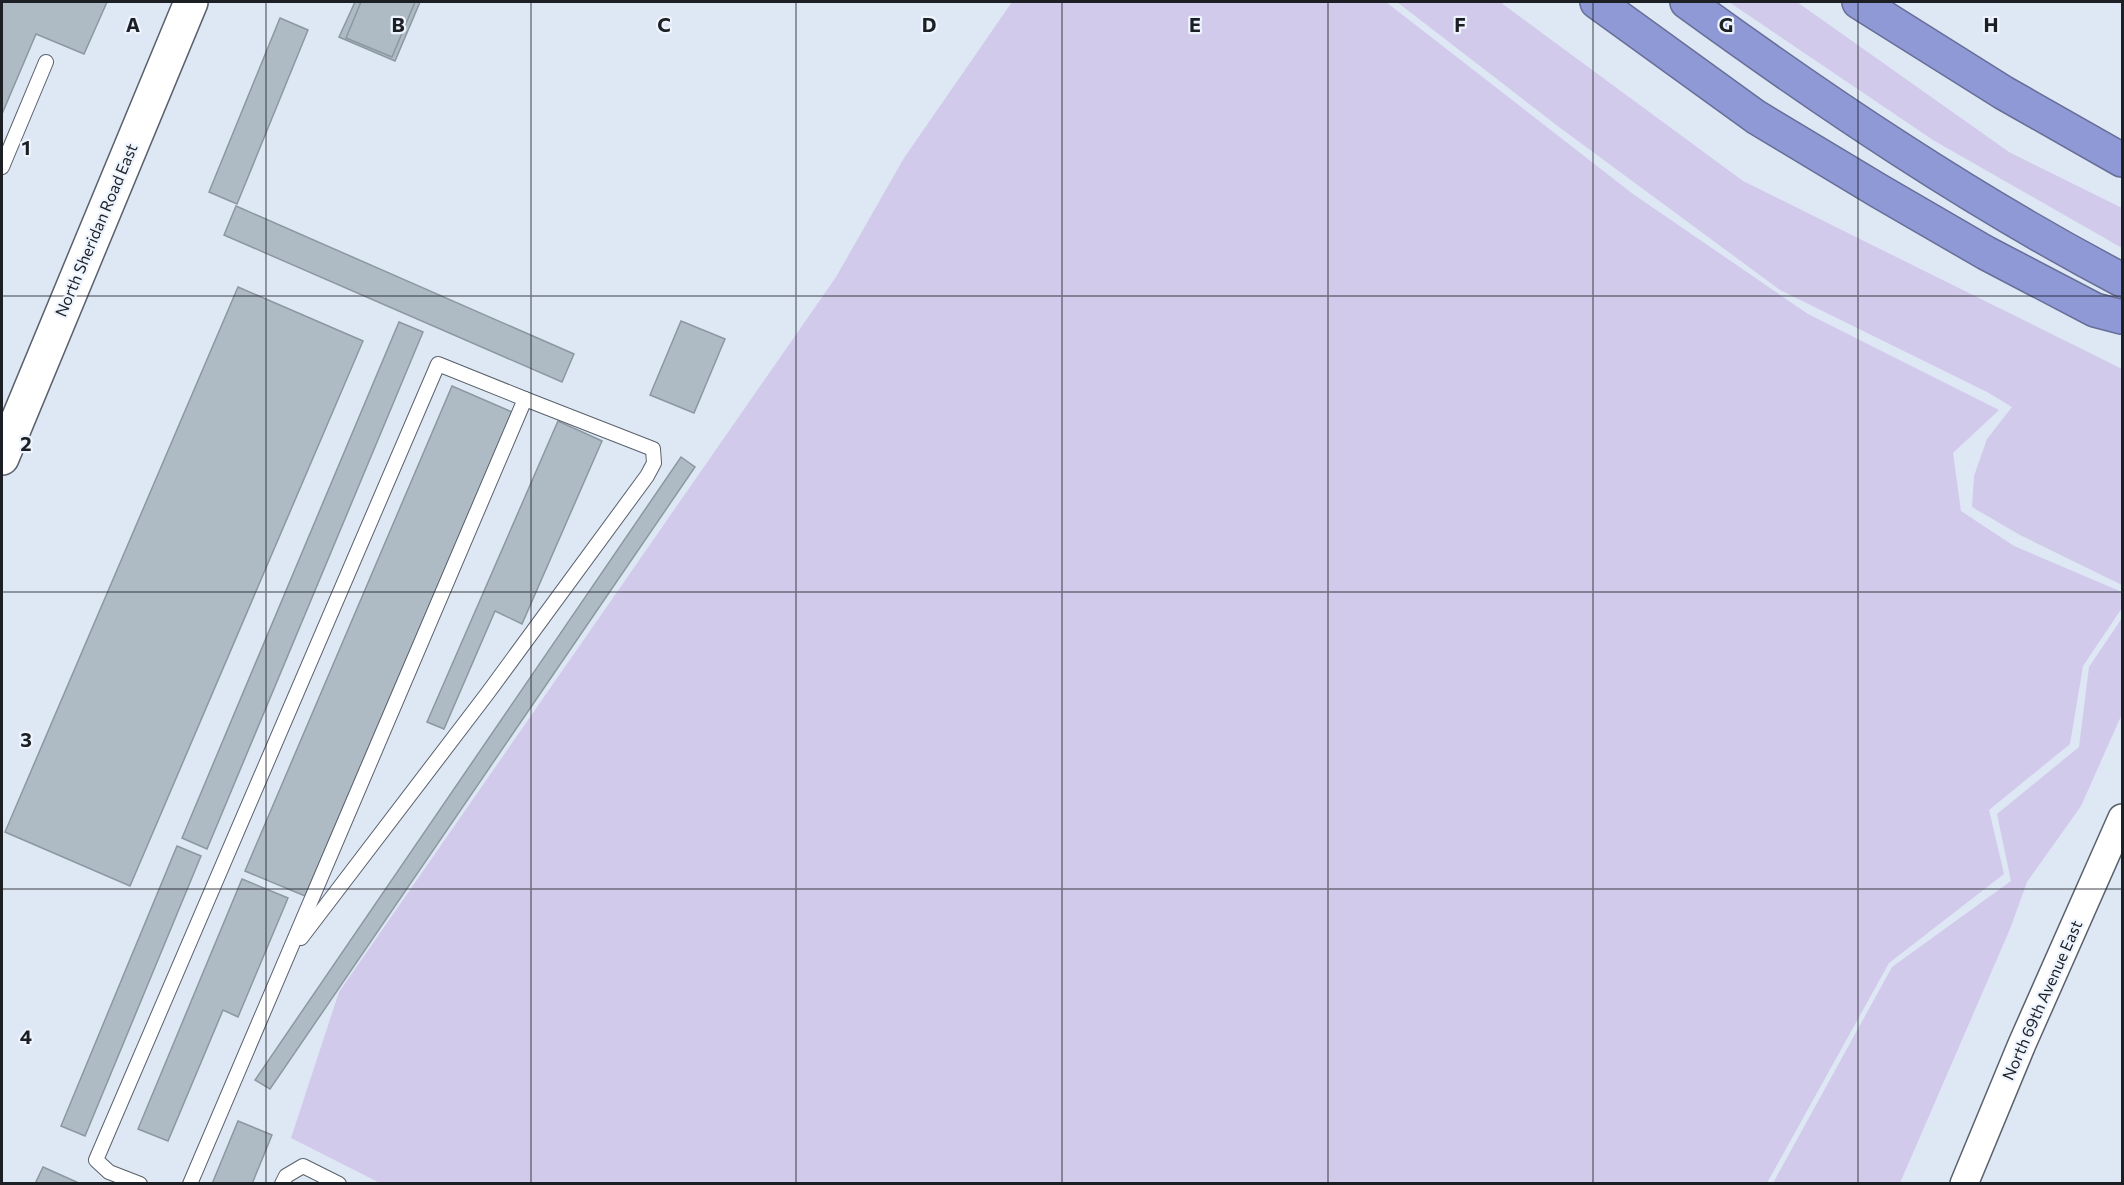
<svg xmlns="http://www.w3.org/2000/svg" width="2124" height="1185" font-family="Commissioner,sans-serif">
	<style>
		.grass { fill: #d2caeb }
		.building { fill: #aebbc5; stroke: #8b98a1; stroke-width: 1.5 }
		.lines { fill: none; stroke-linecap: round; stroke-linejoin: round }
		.lane-casing { stroke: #59616c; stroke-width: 16 }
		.street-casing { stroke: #59616c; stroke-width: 30 }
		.secondary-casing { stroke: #59616c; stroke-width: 36 }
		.highway-casing { stroke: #676e98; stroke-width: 36 }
		.lane { stroke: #fff; stroke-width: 14 }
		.street { stroke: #fff; stroke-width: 27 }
		.secondary { stroke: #fff; stroke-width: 33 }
		.highway { stroke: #8f99d6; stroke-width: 33 }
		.grid { fill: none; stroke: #1c1f24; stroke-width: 1.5; stroke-opacity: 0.55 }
		.labels { text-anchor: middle; stroke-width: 4.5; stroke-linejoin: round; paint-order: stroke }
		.street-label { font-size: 16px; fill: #1c1f24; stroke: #edf4fe }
		.grid-label { font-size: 20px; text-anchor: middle; font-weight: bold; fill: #1c1f24; stroke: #edf4fe; stroke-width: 4.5; stroke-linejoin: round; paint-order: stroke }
	</style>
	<rect width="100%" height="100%" fill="#dee7f4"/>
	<g class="grass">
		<polygon points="1012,2 1386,2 1633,194 1808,314 1999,410 1953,453 1961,511 2014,546 2122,592 2122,608 2083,666 2070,744 1989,810 2004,874 1889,963 1767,1183 382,1184 291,1138 339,992 836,277 904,158"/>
		<polygon points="1397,2 1500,2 1743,181 2122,369 2122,585 2020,535 1972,507 1974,476 1987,439 2012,407 1987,392 1780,290 1559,127"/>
		<polygon points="1729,2 1797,2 2009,152 2122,208 2122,248 1933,140"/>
		<polygon points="2122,618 2122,714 2081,806 2027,882 2010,929 1900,1183 1773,1183 1892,967 2011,881 1997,814 2079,747 2089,667"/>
	</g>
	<g class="building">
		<polygon points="2,2 107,2 84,54 36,34 2,114"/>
		<polygon points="355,2 420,2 395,61 339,37"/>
		<polygon points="361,2 415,2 392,57 346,38"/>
		<polygon points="280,18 308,30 237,204 209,192"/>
		<polygon points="236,206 574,354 562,382 224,235"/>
		<polygon points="238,287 363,341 130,886 5,832"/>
		<polygon points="681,321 725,339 694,413 650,395"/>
		<polygon points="399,322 423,332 207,849 182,838"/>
		<polygon points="452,386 512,412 305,896 245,871"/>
		<polygon points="558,421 602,441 522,624 495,611 444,729 427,722"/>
		<polygon points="681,457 695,467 270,1089 255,1080"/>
		<polygon points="177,846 201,856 85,1136 61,1126"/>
		<polygon points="242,879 288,898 238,1017 223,1010 168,1141 138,1129"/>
		<polygon points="238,1121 272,1135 252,1184 212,1184"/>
		<polygon points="43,1167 81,1184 35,1184"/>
	</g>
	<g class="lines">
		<g class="lane-casing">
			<g id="lane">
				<polyline points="2,167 46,62"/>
				<polyline points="301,938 487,694 647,476 654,463 653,449 525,399"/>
				<polyline points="140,1184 109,1172 96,1160 438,364 525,399 190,1184"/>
				<polyline points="282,1184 286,1176 303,1166 339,1184"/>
			</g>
		</g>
		<g class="street-casing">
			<polyline id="street" points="1964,1184 2022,1044 2122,818"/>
		</g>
		<g class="secondary-casing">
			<polyline id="secondary" points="2,458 191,2"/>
		</g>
		<g class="highway-casing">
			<g id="highway">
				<polyline points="1597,2 1756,117 1879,191 1986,253 2095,310 2122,317"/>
				<path d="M1687,2c139,101 283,198 435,278"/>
				<polyline points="1859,2 2004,93 2122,160"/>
			</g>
		</g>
		<use href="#lane" class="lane"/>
		<use href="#street" class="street"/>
		<use href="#secondary" class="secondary"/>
		<use href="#highway" class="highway"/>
	</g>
	<path class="grid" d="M266,2v1182M531,2v1182M796,2v1182M1062,2v1182M1328,2v1182M1593,2v1182M1858,2v1182M2,296h2120M2,592h2120M2,889h2120"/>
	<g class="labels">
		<g class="street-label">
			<text transform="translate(96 230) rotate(-67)" y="6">North Sheridan Road East</text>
			<text transform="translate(2042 1000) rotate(-66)" y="6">North 69th Avenue East</text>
		</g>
	</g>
	<g class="grid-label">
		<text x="133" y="32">A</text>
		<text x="398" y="32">B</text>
		<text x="664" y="32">C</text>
		<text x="929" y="32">D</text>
		<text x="1195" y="32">E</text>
		<text x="1460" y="32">F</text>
		<text x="1726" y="32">G</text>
		<text x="1991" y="32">H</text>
		<text x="26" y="155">1</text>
		<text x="26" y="451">2</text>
		<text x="26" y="747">3</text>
		<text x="26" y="1044">4</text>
	</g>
	<rect width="2124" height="1185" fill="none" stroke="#1c1f24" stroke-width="6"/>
</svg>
